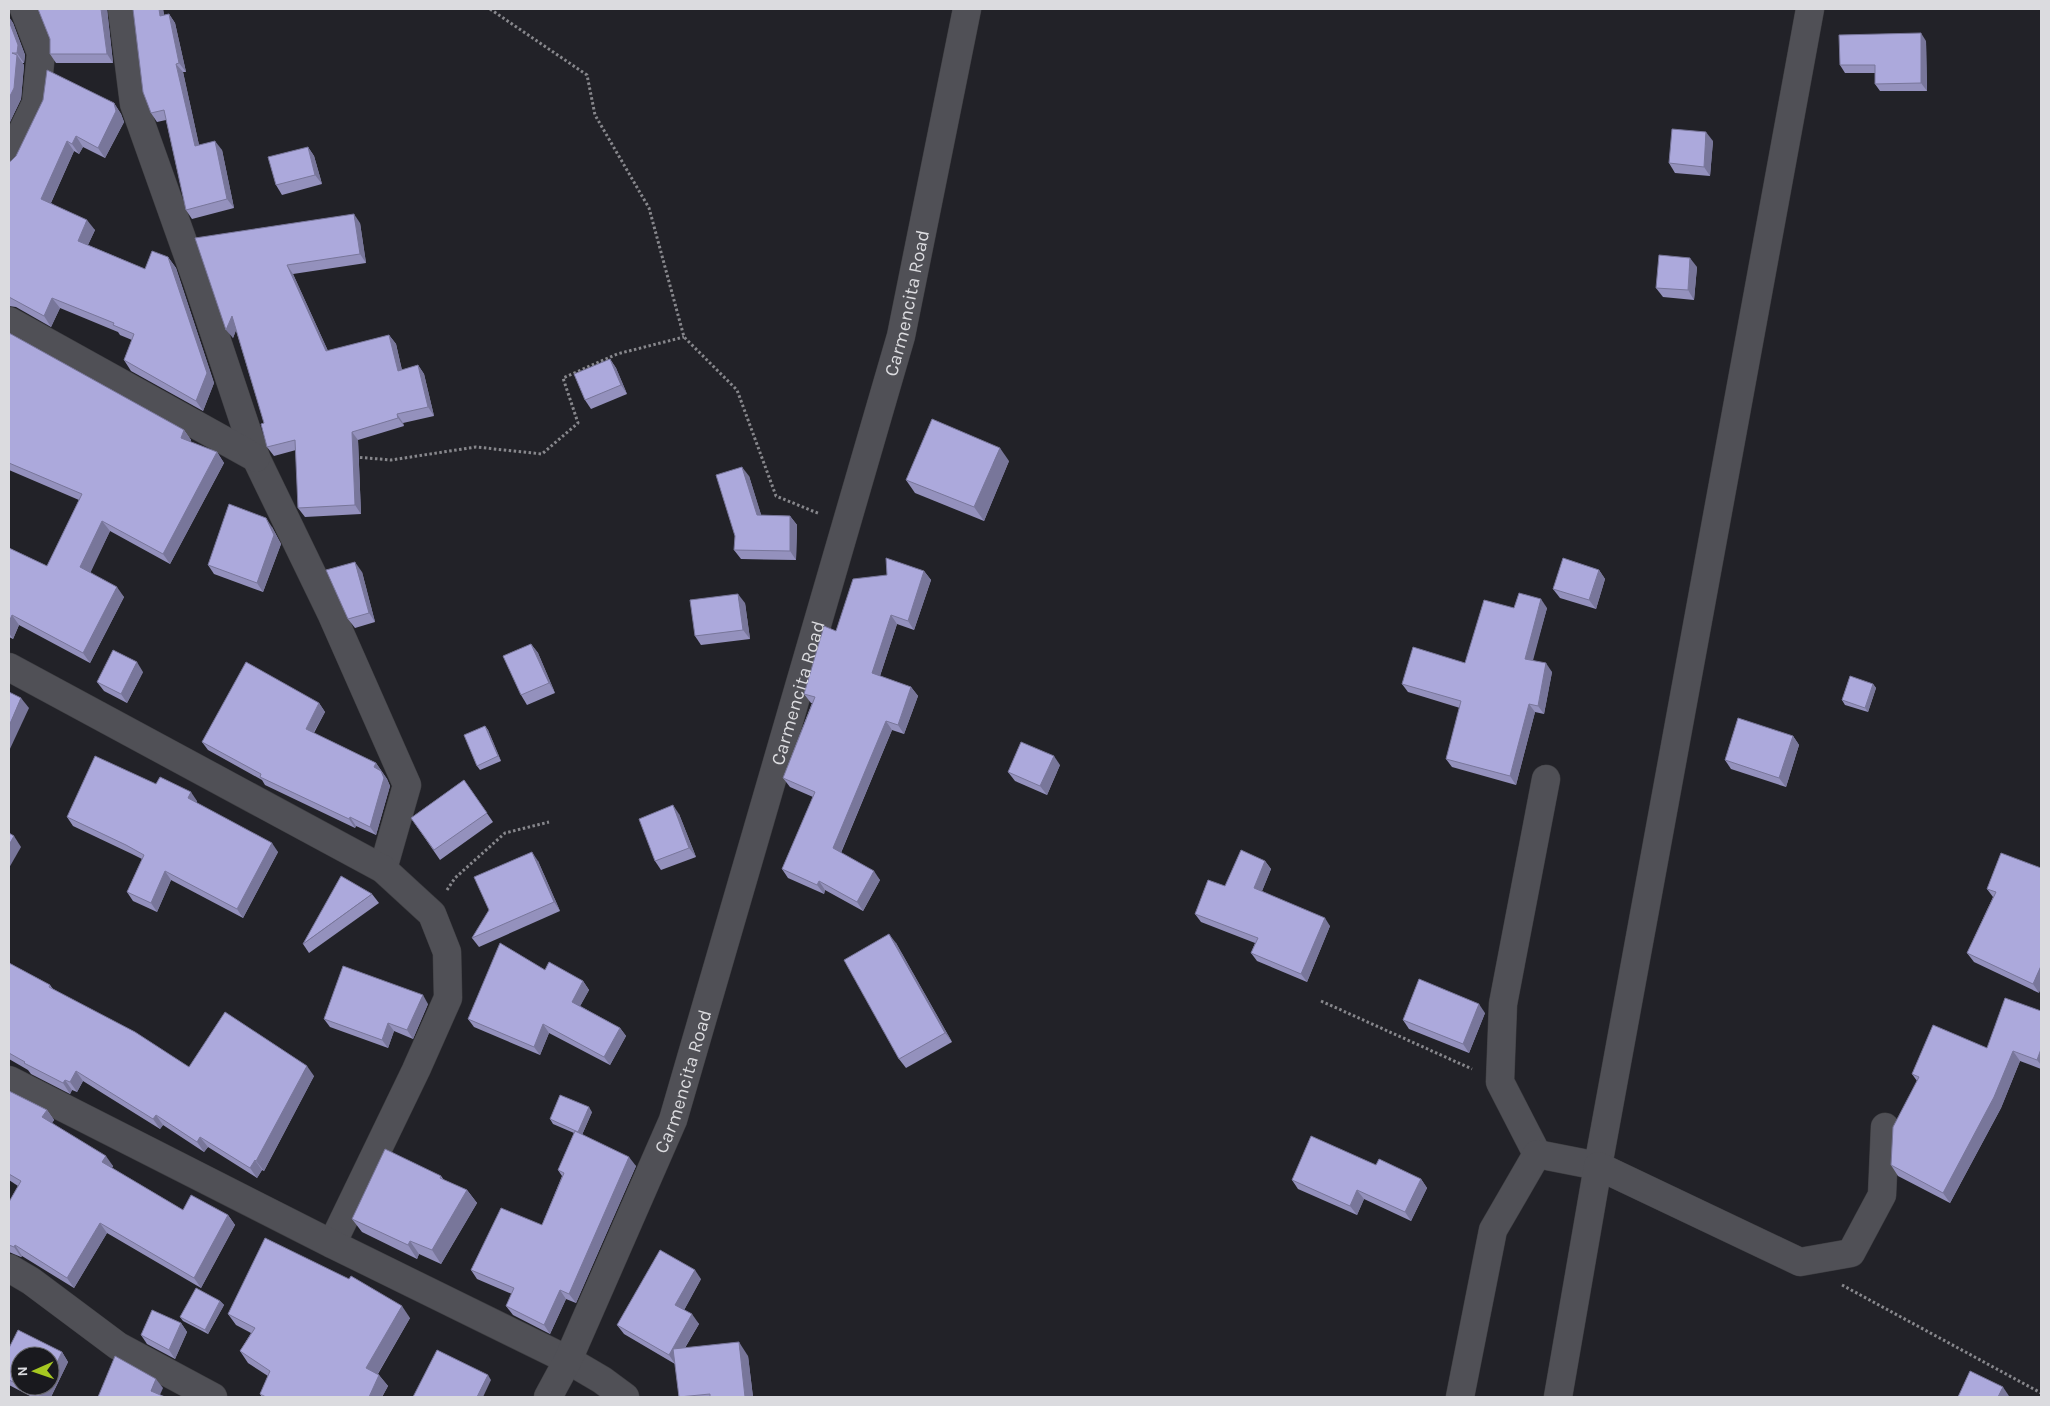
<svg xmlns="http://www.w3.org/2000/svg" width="2050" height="1406" font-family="Karla,sans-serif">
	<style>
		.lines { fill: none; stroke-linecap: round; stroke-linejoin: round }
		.street-casing { stroke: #3e3e42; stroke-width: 29 }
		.path { stroke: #87878c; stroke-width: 3; stroke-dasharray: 2.5 2.5; stroke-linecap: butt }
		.street { stroke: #505056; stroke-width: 28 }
		.wall { fill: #9491bd; fill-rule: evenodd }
		.shaded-wall { fill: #78769a }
		.building { fill: #aca9dc; stroke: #78769a }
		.labels { text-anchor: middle; stroke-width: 5; stroke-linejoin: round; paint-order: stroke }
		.street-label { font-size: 19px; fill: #dbdbdf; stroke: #19191e }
	</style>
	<rect width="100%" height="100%" fill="#222228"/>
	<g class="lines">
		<g class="street-casing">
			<g id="street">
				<polyline points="122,9 134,104 197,281 256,458 332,615 407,785 383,869"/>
				<polyline points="9,159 36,103 41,53 24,9"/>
				<polyline points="9,321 256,458"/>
				<polyline points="9,667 383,869 432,914 447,952 448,998 416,1070 332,1244"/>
				<polyline points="9,1080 332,1244 568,1360 602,1380 625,1397"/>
				<polyline points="1537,1154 1500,1082 1503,1004 1546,779"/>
				<polyline points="9,1268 31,1281 118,1346 213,1397"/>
				<path id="s1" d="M548,1397l20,-37 105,-240 228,-784 66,-327"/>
				<polyline points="1460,1397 1493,1230 1537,1154 1598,1166 1810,9"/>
				<polyline points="1558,1397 1598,1166 1800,1262 1851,1253 1882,1195 1885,1127"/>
			</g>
		</g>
		<g class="path">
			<polyline points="490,9 587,75 595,115 649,208 684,337 737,390 776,496 820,514"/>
			<polyline points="355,457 391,460 476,447 542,454 578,423 563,378 617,354 684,337"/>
			<polyline points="447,890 455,878 505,833 549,822"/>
			<polyline points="1321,1001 1472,1069"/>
			<polyline points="1842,1285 2041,1393"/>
		</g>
		<use href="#street" class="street"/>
	</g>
	<g class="wall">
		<polygon points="38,9 107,9 113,63 56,63 50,54 50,39"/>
		<polygon points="133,9 163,9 164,15 169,14 175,23 186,72 183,72 199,145 222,150 234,208 192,219 186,210 166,120 157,122 151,113"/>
		<polygon points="9,17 13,23 25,55 24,63 22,63 24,65 21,99 9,124"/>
		<polygon points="1926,41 1927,91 1880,91 1875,84 1875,73 1845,73 1840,65"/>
		<polygon points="114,103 121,114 124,122 105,158 83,147 79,154 74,151 51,203 95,230 88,245 145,269 168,257 176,268 214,383 203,411 131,371 124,360 132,340 120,335 118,332 60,308 51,327 16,307 9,306 9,162"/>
		<polygon points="1713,141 1710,176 1675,173 1669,163"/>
		<polygon points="308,147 314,156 322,184 282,195 276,185"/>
		<polygon points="360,223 366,263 293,274 328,351 389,335 396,344 402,370 418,365 424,374 434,416 403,423 404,426 358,440 361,514 305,517 298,508 296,450 274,456 267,447 264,423 236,330 233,338 195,238"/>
		<polygon points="1697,267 1694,300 1663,297 1656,288"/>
		<polygon points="9,333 184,430 191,440 190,442 217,452 224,463 170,564 110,531 90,572 124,597 90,663 19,625 13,639 9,637 9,548 47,566 79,500 9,470"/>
		<polygon points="610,359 616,368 627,394 591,409 585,400"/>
		<polygon points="1009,461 984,521 915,493 906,480"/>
		<polygon points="749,476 761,515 790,516 797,525 796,560 741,559 734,550"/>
		<polygon points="272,527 281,544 263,592 214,574 208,565"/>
		<polygon points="1599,570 1605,579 1596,609 1560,598 1553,589"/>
		<polygon points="924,571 931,580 914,630 897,624 880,676 911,687 918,696 904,734 892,730 841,853 880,880 863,911 825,890 824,894 788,878 782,869 813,797 790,787 783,778 812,703 811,703 804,694 836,631"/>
		<polygon points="362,572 375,622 355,628 348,619"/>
		<polygon points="745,603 750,639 701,645 695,636"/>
		<polygon points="1514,608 1547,608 1532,661 1552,672 1544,714 1535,712 1516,785 1452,767 1446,759 1460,708 1408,692 1402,684 1465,663"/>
		<polygon points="531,644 538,653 555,693 527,705 521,695"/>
		<polygon points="143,672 127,703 104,691 97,682"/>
		<polygon points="1873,684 1876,688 1868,712 1845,705 1842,700"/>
		<polygon points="319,703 325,712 314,733 376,763 387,779 390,786 376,835 356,826 355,828 265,785 262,780 208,750 202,742"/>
		<polygon points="485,726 488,730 501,761 480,770 477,766"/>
		<polygon points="1793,736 1799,745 1786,787 1731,769 1725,760"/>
		<polygon points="1060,765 1047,795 1015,781 1008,772"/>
		<polygon points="464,780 493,822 440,860 411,818"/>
		<polygon points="156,784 197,801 196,803 278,852 243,918 171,880 157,912 133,901 127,892 142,859 132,854 73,826 67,817"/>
		<polygon points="679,814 696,857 661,870 655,861"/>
		<polygon points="2001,853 2039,993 1974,962 1967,953 1993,897 1987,889"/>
		<polygon points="538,861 560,911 479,947 472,938"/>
		<polygon points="1265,861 1271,869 1262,891 1330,926 1307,982 1257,961 1251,953 1255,943 1201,922 1195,914 1225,886"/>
		<polygon points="372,894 379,903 309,953 303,944"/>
		<polygon points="896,943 952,1042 906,1068 899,1059"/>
		<polygon points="9,963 50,985 53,989 189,1067 314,1076 264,1171 262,1170 257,1178 208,1147 204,1152 163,1125 160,1129 83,1081 77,1092 72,1090 70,1094 31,1074 28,1070 9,1059"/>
		<polygon points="545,970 583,981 589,990 580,1006 620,1028 626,1036 610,1065 549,1033 540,1055 474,1027 468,1019"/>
		<polygon points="428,1004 413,1039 394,1031 388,1048 330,1027 324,1019"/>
		<polygon points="2041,1011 2041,1069 2020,1061 2001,1108 1950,1203 1898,1176 1891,1165 1917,1081 1912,1074 1987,1048"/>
		<polygon points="1485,1013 1469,1053 1409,1029 1403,1020"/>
		<polygon points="9,1091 47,1110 54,1120 52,1123 113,1166 112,1168 183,1210 228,1215 235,1225 201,1288 107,1233 74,1288 22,1256 21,1257 9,1252 9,1202 18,1186 9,1180"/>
		<polygon points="592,1112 582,1135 636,1166 576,1303 566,1299 550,1334 513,1315 506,1306 512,1294 477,1279 471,1270 542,1225 562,1176 558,1170 574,1133 553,1124 550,1119"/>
		<polygon points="441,1176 444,1180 467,1190 477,1203 441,1264 419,1254 417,1259 362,1232 352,1219"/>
		<polygon points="1421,1179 1427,1188 1411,1221 1364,1199 1357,1215 1298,1189 1292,1180"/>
		<polygon points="701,1279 684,1310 699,1324 685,1348 748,1356 753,1397 679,1397 675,1364 624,1334 617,1325"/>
		<polygon points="220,1301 224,1305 208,1334 183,1321 180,1317"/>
		<polygon points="228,1314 410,1318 378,1374 388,1386 382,1397 262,1397 260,1394 268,1376 248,1363 240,1351 251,1333 236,1325"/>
		<polygon points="181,1323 187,1332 175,1359 147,1344 141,1335"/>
		<path d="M9,1348l53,4 6,10 -17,35h-19l-23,-12zM20,1356l30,30h-30z"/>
	</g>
	<g class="shaded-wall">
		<polygon points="101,9 107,9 113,63 107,54"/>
		<polygon points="159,9 163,9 166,25 160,16"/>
		<polygon points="169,14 175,23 186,72 179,63"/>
		<polygon points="9,17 13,23 25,55 24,63 17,53 9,21"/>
		<polygon points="1921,33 1926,41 1927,91 1921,83"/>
		<polygon points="17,55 24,65 21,99 9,124 9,98"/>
		<polygon points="176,64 183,72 201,154 195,146"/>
		<polygon points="114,103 121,114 124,122 105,158 98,148"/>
		<polygon points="1706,132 1713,141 1710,176 1704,167"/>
		<polygon points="76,136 83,147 79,154 72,144"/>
		<polygon points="67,141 74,151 48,209 41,199"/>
		<polygon points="215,141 222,150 234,208 227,199"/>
		<polygon points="308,147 314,156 322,184 315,175"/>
		<polygon points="354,214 360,223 366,263 360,254"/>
		<polygon points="87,220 95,230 85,251 78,241"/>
		<polygon points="168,257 176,268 214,383 203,411 196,401"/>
		<polygon points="1690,258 1697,267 1694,300 1688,290"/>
		<polygon points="287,265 293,274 332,360 326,351"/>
		<polygon points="52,298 60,308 51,327 44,316"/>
		<polygon points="232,316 238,325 233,338 226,330"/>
		<polygon points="389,335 396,344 404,380 398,371"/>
		<polygon points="610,359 616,368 627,394 621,385"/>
		<polygon points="418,365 424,374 434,416 428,407"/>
		<polygon points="397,414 403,423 404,426 398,418"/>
		<polygon points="184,430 191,440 188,448 181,438"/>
		<polygon points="352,432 358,440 361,514 355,505"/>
		<polygon points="1000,448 1009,461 984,521 974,507"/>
		<polygon points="217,452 224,463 170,564 163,554"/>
		<polygon points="742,467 749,476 764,524 757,515"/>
		<polygon points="790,516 797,525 796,560 790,551"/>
		<polygon points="266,518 272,527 281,544 263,592 257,583"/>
		<polygon points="102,521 110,531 88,578 80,567"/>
		<polygon points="355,562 362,572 375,622 369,613"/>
		<polygon points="1599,570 1605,579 1596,609 1589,600"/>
		<polygon points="924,571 931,580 914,630 908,621"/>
		<polygon points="117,587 124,597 90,663 83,653"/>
		<polygon points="738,594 745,603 750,639 743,630"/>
		<polygon points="1541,599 1547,608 1531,668 1525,659"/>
		<polygon points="12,615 19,625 13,639 9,633 9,622"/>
		<polygon points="891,615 897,624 878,682 872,673"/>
		<polygon points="531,644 538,653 555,693 549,683"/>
		<polygon points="137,662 143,672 127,703 121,694"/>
		<polygon points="1546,663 1552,672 1544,714 1538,706"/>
		<polygon points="1873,684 1876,688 1868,712 1865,708"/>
		<polygon points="911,687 918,696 904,734 898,725"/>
		<polygon points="21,698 29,708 9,751 9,726"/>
		<polygon points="319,703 325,712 311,737 306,729"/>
		<polygon points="1529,704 1535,712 1516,785 1510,776"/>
		<polygon points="886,721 892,730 839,857 833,848"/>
		<polygon points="485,726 488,730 501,761 498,756"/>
		<polygon points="1793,736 1799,745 1786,787 1779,778"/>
		<polygon points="1054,756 1060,765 1047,795 1040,786"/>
		<polygon points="376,763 387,779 390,786 376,835 370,827 374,767"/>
		<polygon points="191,792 197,801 194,807 188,798"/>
		<polygon points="673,805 679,814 696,857 689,848"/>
		<polygon points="350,817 356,826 355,828 349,819"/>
		<polygon points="14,836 21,847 9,868 9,845"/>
		<polygon points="272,843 278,852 243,918 237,909"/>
		<polygon points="532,852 538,861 560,911 554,902"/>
		<polygon points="1265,861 1271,869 1260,896 1254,888"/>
		<polygon points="165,871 171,880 157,912 151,903"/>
		<polygon points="874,871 880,880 863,911 857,902"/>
		<polygon points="819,881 825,890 824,894 817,885"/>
		<polygon points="1325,918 1330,926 1307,982 1301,974"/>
		<polygon points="889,934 896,943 952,1042 945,1033"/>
		<polygon points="2041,966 2041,989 2039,993 2033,984"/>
		<polygon points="583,981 589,990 578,1010 572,1002"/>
		<polygon points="423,995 428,1004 413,1039 407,1030"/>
		<polygon points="1479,1004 1485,1013 1469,1053 1463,1044"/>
		<polygon points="388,1023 394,1031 388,1048 382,1040"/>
		<polygon points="543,1024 549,1033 540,1055 534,1047"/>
		<polygon points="620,1028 626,1036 610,1065 604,1057"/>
		<polygon points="2041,1049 2041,1065 2037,1060"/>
		<polygon points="2013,1051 2020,1061 2001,1108 1950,1203 1943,1193"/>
		<polygon points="307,1066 314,1076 264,1171 256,1161"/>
		<polygon points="76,1071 83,1081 77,1092 70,1082"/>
		<polygon points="65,1080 72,1090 70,1094 63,1083"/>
		<polygon points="589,1107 592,1112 581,1137 578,1132"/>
		<polygon points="47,1110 54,1120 49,1128 42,1117"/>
		<polygon points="156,1115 163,1125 160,1129 153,1119"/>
		<polygon points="200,1137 208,1147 204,1152 197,1142"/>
		<polygon points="106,1156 113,1166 109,1172 102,1162"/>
		<polygon points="629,1157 636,1166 576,1303 569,1294"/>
		<polygon points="255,1160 262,1170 257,1178 250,1168"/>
		<polygon points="1421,1179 1427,1188 1411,1221 1405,1212"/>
		<polygon points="467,1190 477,1203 441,1264 432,1250"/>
		<polygon points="1357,1190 1364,1199 1357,1215 1350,1206"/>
		<polygon points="228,1215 235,1225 201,1288 194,1278"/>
		<polygon points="100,1223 107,1233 74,1288 67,1278"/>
		<polygon points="410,1241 419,1254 417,1259 408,1245"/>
		<polygon points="15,1245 22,1256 21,1257 14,1247"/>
		<polygon points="695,1270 701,1279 682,1314 675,1305"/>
		<polygon points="560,1290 566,1299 550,1334 544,1325"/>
		<polygon points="220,1301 224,1305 208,1334 205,1330"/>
		<polygon points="402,1306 410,1318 374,1380 366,1368"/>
		<polygon points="692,1314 699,1324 675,1364 669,1355"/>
		<polygon points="181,1323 187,1332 175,1359 169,1350"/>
		<polygon points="739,1342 748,1356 753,1397 745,1397"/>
		<polygon points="62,1352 68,1362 51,1397 42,1397 41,1396 45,1386 50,1386 50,1377"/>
		<polygon points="379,1375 388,1386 382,1397 369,1397"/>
		<polygon points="488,1375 491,1380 483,1397 477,1397"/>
		<polygon points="156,1379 163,1388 159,1397 151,1391"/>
		<polygon points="2003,1387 2009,1396 2009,1397 1998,1397"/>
	</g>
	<g class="building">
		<polygon points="38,9 101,9 107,54 50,54 50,39"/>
		<polygon points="133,9 159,9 160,16 169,14 179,63 176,64 195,146 215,141 227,199 186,210 164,110 151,113 143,92"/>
		<polygon points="9,21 18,45 17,53 12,53 17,55 14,88 9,98"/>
		<polygon points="1921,33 1921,83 1875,84 1875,65 1840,65 1839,35"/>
		<polygon points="47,70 114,103 116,111 98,148 76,136 72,144 67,141 41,199 87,220 78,241 145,269 152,251 168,257 207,373 196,401 124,360 134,334 113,325 114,323 52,298 44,316 9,297 9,162 11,161 16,156 43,100"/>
		<polygon points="1672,129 1706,132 1704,167 1669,163"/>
		<polygon points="308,147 315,175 276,185 268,157"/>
		<polygon points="354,214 360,254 287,265 326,351 389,335 398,371 418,365 428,407 397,414 398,418 352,432 355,505 298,508 295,440 267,447 261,424 264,423 232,316 226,330 195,238"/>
		<polygon points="1659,255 1690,258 1688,290 1656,288"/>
		<polygon points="9,333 184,430 181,438 217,452 163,554 102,521 80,567 117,587 83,653 12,615 9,622 9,548 47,566 82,494 9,463"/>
		<polygon points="610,359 621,385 585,400 574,374"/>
		<polygon points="932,419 1000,448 974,507 906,480"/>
		<polygon points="742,467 757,515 790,516 790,551 734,550 735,536 716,475"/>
		<polygon points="229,504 266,518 274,535 257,583 208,565"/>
		<polygon points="886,558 924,571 908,621 891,615 872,673 911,687 898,725 886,721 833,848 874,871 857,902 819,881 817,885 782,869 815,792 783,778 815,697 804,694 824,626 836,631 853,579 887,575"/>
		<polygon points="1563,558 1599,570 1589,600 1553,589"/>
		<polygon points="355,562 369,613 348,619 326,570"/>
		<polygon points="1519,593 1541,599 1525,659 1546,663 1538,706 1529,704 1510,776 1446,759 1461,701 1402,684 1413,647 1465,663 1484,600 1514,608"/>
		<polygon points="738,594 743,630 695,636 690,600"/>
		<polygon points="531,644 549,683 521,695 503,656"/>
		<polygon points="113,650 137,662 121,694 97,682"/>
		<polygon points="246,662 319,703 306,729 376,763 374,767 381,771 384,778 370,827 350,817 349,819 260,777 261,774 202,742"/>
		<polygon points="1850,676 1873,684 1865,708 1842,700"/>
		<polygon points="9,692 21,698 9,726"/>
		<polygon points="1738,718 1793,736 1779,778 1725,760"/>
		<polygon points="485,726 498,756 477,766 464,735"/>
		<polygon points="1021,742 1054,756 1040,786 1008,772"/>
		<polygon points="95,756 156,784 160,777 191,792 188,798 272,843 237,909 165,871 151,903 127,892 144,855 126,845 67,817"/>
		<polygon points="464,780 487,813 434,850 411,818"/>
		<polygon points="673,805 689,848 655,861 639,819"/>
		<polygon points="9,833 14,836 9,845"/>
		<polygon points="1241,850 1265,861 1254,888 1325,918 1301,974 1251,953 1258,938 1195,914 1208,880 1225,886"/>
		<polygon points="532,852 554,902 472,938 489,910 474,877"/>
		<polygon points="2001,853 2041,868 2041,966 2033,984 1967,953 1996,892 1987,889"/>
		<polygon points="341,876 372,894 303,944"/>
		<polygon points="889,934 945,1033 899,1059 844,960"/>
		<polygon points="500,943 545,970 549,962 583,981 572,1002 620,1028 604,1057 543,1024 534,1047 468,1019"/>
		<polygon points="9,963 50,985 49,987 135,1032 189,1067 225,1012 307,1066 256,1161 255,1160 250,1168 200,1137 197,1142 156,1115 153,1119 76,1071 70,1082 65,1080 63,1083 24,1063 25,1062 9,1053"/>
		<polygon points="343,966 423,995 407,1030 388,1023 382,1040 324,1019"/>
		<polygon points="1419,979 1479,1004 1463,1044 1403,1020"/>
		<polygon points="2005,998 2041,1011 2041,1049 2037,1060 2013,1051 1994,1097 1943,1193 1891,1165 1893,1127 1919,1077 1912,1074 1933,1025 1987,1048"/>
		<polygon points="9,1091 47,1110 42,1117 106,1156 102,1162 183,1210 191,1195 228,1215 194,1278 100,1223 67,1278 15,1245 14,1247 9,1245 9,1202 21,1181 9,1174"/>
		<polygon points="560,1095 589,1107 578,1132 550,1119"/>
		<polygon points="575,1131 629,1157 569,1294 560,1290 544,1325 506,1306 514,1288 471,1270 501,1208 542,1225 564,1173 558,1170"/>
		<polygon points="1311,1136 1376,1165 1379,1159 1421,1179 1405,1212 1357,1190 1350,1206 1292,1180"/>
		<polygon points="385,1149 441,1176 440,1178 467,1190 432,1250 410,1241 408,1245 352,1219"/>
		<polygon points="265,1238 349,1279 351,1276 402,1306 366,1368 379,1375 369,1397 266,1397 260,1394 270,1371 240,1351 255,1328 228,1314"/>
		<polygon points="660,1250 695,1270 675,1305 692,1314 669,1355 617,1325"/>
		<polygon points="196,1288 220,1301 205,1330 180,1317"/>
		<polygon points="152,1310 181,1323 169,1350 141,1335"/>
		<polygon points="18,1330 62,1352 50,1377 50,1356 20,1356 20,1385 9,1380 9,1348"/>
		<polygon points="739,1342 745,1397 710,1397 710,1394 679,1397 673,1349"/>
		<polygon points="437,1350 488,1375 477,1397 413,1397"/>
		<polygon points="115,1356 156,1379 151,1391 165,1397 98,1397"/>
		<polygon points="1970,1371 2003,1387 1998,1397 1958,1397"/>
		<polygon points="21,1386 45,1386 41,1396"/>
	</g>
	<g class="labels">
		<g class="street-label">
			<text dy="7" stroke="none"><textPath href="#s1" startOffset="1154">Carmencita Road</textPath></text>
			<text dy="7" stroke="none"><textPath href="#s1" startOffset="749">Carmencita Road</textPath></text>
			<text dy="7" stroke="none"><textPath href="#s1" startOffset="344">Carmencita Road</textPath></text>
		</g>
	</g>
	<rect width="2050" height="1406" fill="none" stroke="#dbdbdf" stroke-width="20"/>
	<g transform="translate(35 1371) rotate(268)"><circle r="24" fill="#19191e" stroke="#67676b"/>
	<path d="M0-4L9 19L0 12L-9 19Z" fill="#a6c821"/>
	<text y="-8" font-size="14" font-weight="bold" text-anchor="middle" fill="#dbdbdf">N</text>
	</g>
</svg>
